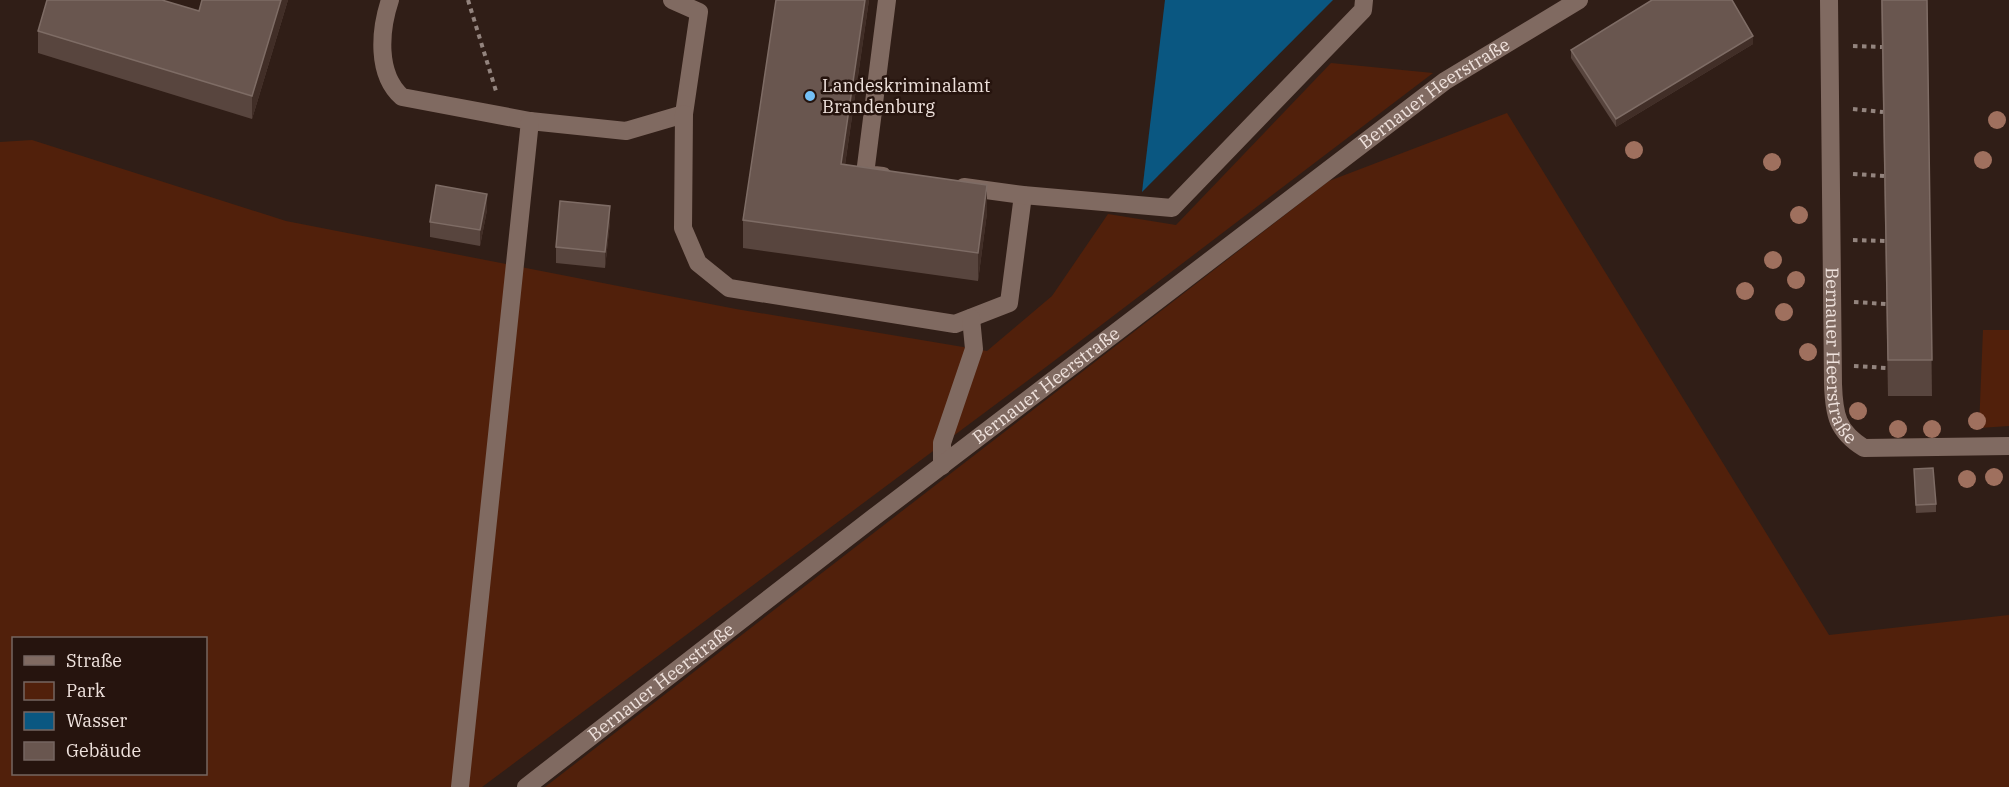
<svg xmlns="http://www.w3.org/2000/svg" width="2009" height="787" font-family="'IBM Plex Serif',serif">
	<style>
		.green { fill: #51200b; fill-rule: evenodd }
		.water { fill: #0a5781 }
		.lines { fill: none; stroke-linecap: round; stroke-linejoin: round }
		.path { stroke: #93847e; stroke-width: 4; stroke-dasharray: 4.5 4.5; stroke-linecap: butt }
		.minor { stroke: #806a61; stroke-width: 18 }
		.tree { fill: #9f705e }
		.wall { fill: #58453e }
		.shaded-wall { fill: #412e27 }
		.building { fill: #69564f; stroke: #7e6c65; stroke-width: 1.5 }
		.poi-dot { fill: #74c0f6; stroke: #26140e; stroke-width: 2 }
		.labels { text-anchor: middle; stroke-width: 5; stroke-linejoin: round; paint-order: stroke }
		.poi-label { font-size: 18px; fill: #efe2dd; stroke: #26140e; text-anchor: start }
		.street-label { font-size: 18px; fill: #efe2dd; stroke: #26140e }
	</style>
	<rect width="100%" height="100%" fill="#301e17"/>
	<g class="green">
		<path d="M1331,63l102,10 -383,291 -568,423h-482v-645l32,-2 254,81 450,88 251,42 65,-55 56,-82 68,11zM14,638h192v136h-192z"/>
		<polygon points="1507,113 1829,635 2009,615 2009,787 545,787 1329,181"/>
		<polygon points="1983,330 2009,330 2009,426 1979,428"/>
	</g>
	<polygon class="water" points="1165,0 1333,0 1142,192"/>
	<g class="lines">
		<g class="path">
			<polyline points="468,0 496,91"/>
			<polyline points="1853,46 1882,47"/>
			<polyline points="1853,109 1883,112"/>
			<polyline points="1853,174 1884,176"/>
			<polyline points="1853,240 1885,241"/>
			<polyline points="1854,302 1886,304"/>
			<polyline points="1854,366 1887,368"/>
		</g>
		<g class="minor">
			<path d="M390,0c-10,30 -14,74 12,97l128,24 96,10 58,-17 15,-102 -27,-12"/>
			<path id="s1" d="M1829,0l4,384c1,31 4,47 31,64l145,-2"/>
			<polyline points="684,114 683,228 698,263 729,288 955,324 1009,303 1023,195"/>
			<polyline points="883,176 865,174 887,0"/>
			<polyline points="964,187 1023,195 1172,208 1363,10 1364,0"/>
			<polyline points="942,466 942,443 974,349 971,318"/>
			<polyline points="460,787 530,121"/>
			<path id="s2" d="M526,787l352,-273 567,-433 134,-81"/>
		</g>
	</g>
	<g class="tree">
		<circle cx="1997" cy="120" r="9"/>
		<circle cx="1634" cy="150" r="9"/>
		<circle cx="1983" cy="160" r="9"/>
		<circle cx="1772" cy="162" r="9"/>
		<circle cx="1799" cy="215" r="9"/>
		<circle cx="1773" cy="260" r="9"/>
		<circle cx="1796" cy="280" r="9"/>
		<circle cx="1745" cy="291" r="9"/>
		<circle cx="1784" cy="312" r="9"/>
		<circle cx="1808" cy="352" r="9"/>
		<circle cx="1858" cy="411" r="9"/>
		<circle cx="1977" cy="421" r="9"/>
		<circle cx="1898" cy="429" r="9"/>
		<circle cx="1932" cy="429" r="9"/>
		<circle cx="1994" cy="477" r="9"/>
		<circle cx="1967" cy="479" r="9"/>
	</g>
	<g class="wall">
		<polygon points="288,0 252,119 38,53 38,31"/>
		<polygon points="776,0 869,0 845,165 987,213 978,281 743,248 743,220"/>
		<polygon points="1881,0 1927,0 1932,396 1888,396"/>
		<polygon points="1753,44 1616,127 1571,58 1571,50"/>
		<polygon points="487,210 480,246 430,237 430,222"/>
		<polygon points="610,222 605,268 556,263 556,247"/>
		<polygon points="1914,469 1936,504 1936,512 1916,513"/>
	</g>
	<g class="shaded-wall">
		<polygon points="281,0 288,0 252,119 252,96"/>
		<polygon points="865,0 869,0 841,192 841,164"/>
		<polygon points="1753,36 1753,44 1616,127 1616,119"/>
		<polygon points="987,185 987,213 978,281 978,253"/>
		<polygon points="487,194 487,210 480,246 480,230"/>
		<polygon points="610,206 610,222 605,268 605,252"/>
	</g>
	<g class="building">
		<polygon points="47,0 162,0 199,11 202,0 281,0 252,96 38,31"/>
		<polygon points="776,0 865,0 841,164 987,185 978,253 743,220"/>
		<polygon points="1652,0 1732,0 1753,36 1616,119 1571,50"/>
		<polygon points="1882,0 1927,0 1932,360 1888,360"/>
		<polygon points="436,185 487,194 480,230 430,222"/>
		<polygon points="560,201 610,206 605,252 556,247"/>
		<polygon points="1933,468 1936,504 1916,505 1914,469"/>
	</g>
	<circle class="poi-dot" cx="810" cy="96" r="6"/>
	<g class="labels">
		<g class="poi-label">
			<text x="822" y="92">Landeskriminalamt<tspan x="822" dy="21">Brandenburg</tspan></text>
		</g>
		<g class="street-label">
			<text dy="6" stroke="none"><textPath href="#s2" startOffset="1143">Bernauer Heerstraße</textPath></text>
			<text dy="6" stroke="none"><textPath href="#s1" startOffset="357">Bernauer Heerstraße</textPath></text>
			<text dy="6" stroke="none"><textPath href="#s2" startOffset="657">Bernauer Heerstraße</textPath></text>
			<text dy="6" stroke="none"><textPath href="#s2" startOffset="171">Bernauer Heerstraße</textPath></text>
		</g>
	</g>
	<rect x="12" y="637" width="195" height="138" fill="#26140e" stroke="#766661" stroke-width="1.5"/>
	<rect x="24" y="656" width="30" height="9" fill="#806a61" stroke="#766661" stroke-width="1.5"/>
	<text x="66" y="667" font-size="18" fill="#efe2dd">Straße</text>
	<rect x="24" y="682" width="30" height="18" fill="#51200b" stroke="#766661" stroke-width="1.5"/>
	<text x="66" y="697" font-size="18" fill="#efe2dd">Park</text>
	<rect x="24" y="712" width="30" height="18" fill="#0a5781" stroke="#766661" stroke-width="1.5"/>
	<text x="66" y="727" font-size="18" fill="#efe2dd">Wasser</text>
	<rect x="24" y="742" width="30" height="18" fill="#69564f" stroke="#766661" stroke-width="1.5"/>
	<text x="66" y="757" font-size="18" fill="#efe2dd">Gebäude</text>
</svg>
